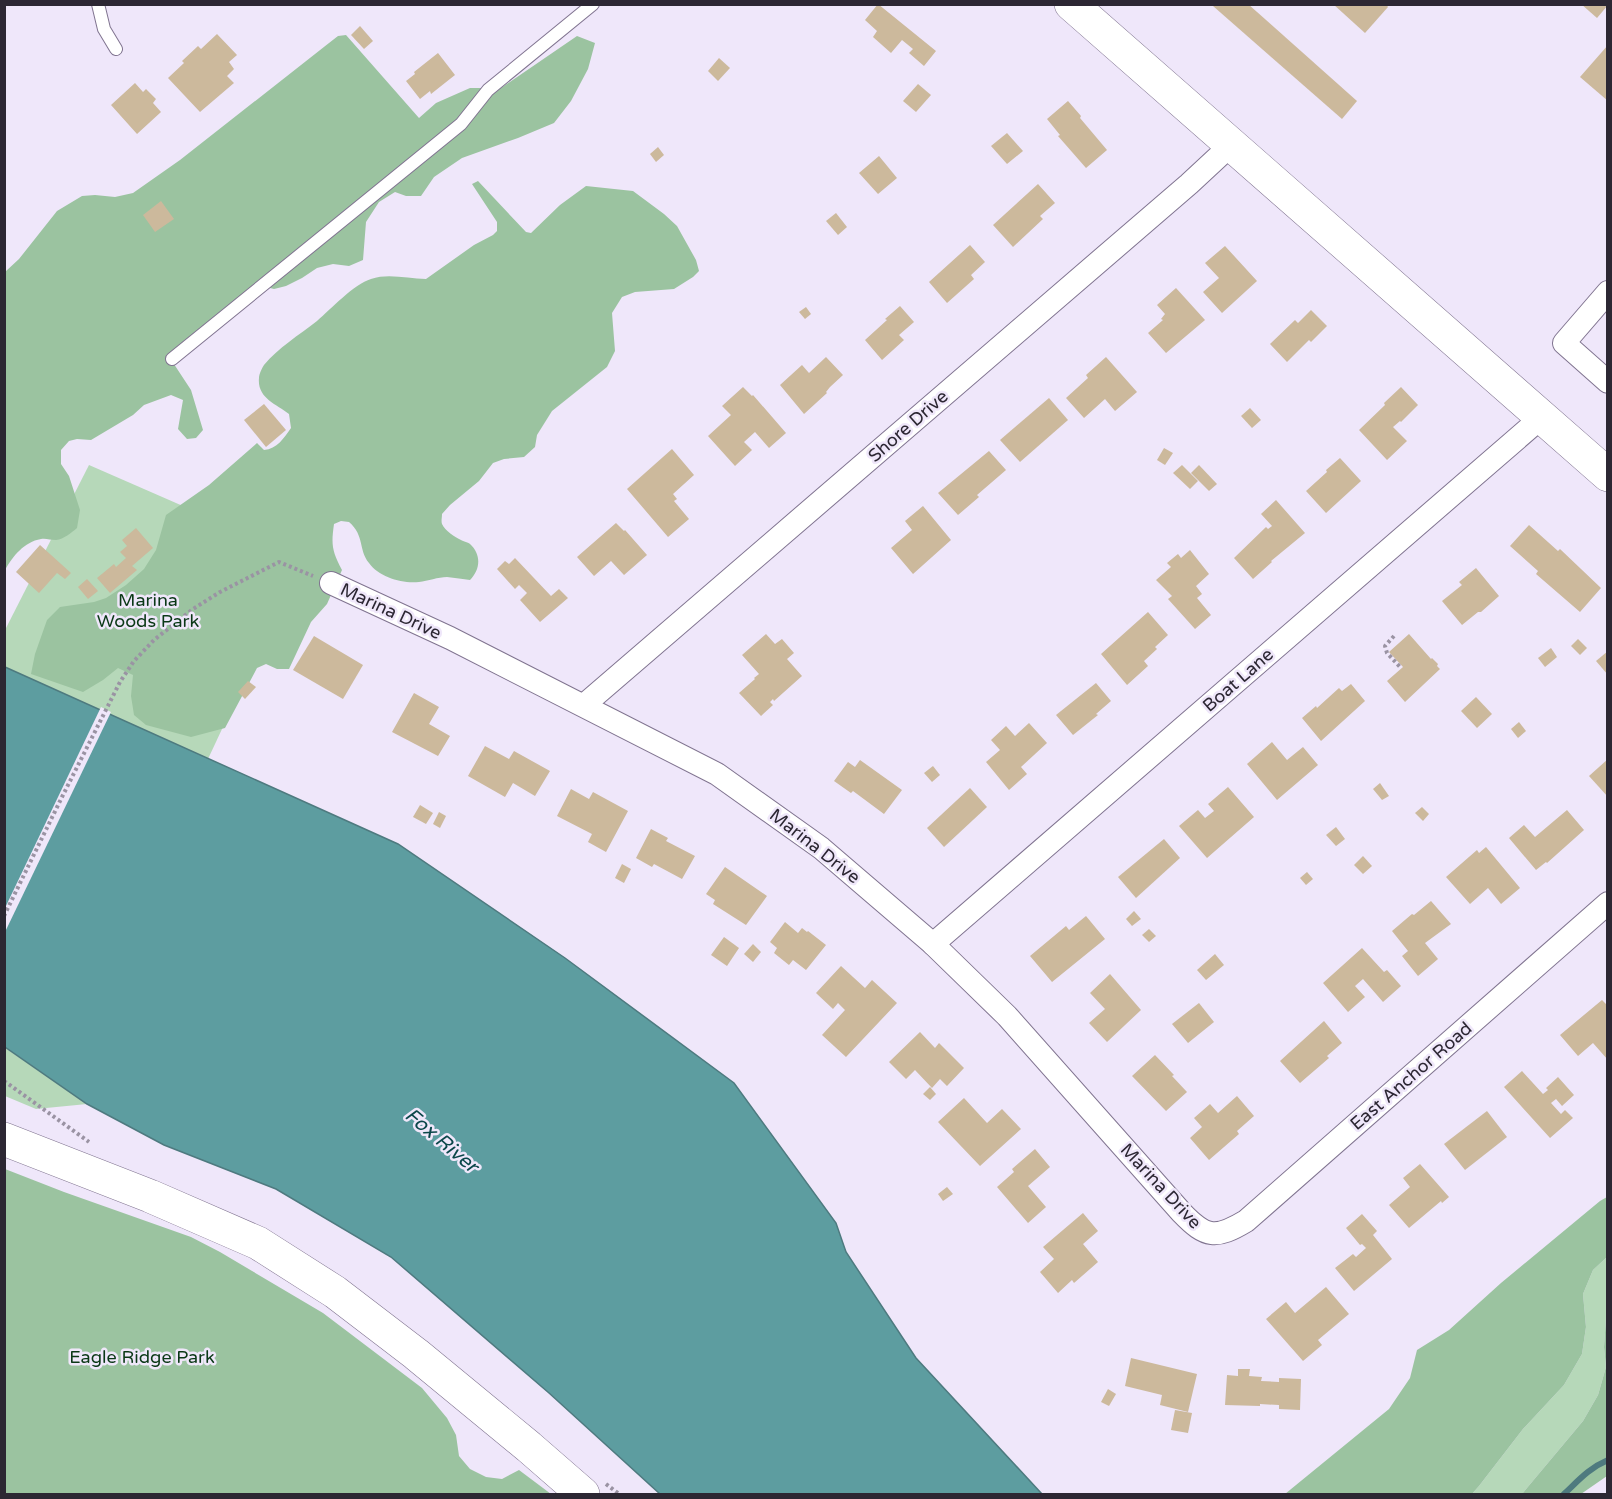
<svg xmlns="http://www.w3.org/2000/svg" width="1612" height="1499" font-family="'Varela Round',sans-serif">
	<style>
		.green { fill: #b6d8b9 }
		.forest { fill: #9bc3a0 }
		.water { fill: #5d9da0; stroke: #4e7a7f; stroke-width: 1.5 }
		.pier { fill: #efe7fa }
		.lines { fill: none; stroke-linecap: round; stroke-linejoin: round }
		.stream { stroke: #4e7a7f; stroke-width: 6 }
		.building { fill: #ccb99c }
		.lane-casing { stroke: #807490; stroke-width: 14 }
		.street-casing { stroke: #807490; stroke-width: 24 }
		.secondary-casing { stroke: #807490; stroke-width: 34 }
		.path { stroke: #9a93a3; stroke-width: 4; stroke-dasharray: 3 3; stroke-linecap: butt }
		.lane { stroke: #fff; stroke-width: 12 }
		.street { stroke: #fff; stroke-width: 22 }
		.secondary { stroke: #fff; stroke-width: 33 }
		.labels { text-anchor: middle; stroke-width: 5; stroke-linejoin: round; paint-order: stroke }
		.street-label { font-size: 18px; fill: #2c2733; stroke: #efe7fa }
		.park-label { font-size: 18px; fill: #0a3816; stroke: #efe7fa }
		.water-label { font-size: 20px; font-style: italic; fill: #0b474a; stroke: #efe7fa }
	</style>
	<rect width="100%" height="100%" fill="#efe7fa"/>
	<g class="green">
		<polygon points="89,465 302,558 208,759 5,667 4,632"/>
		<polygon points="4,1047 87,1104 36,1109 5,1096"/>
		<polygon points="1607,1257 1608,1315 1606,1318 1604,1347 1606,1367 1598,1395 1583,1421 1522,1494 1472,1494 1479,1486 1523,1429 1564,1385 1582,1354 1586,1327 1583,1294 1593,1270"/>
	</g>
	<g class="forest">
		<path d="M346,35l73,83 17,-15 34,-15h31l76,-52 18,7 -7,26 -17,32 -17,22 -36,15 -56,20 -28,19 -13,19h-15l-11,-4 -16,10 -13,20 -3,38 -14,6 -16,-2 -16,4 -15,10 -16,8 -12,3 -16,-4 -90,70 23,35 12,40 -7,8 -9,1 -9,-10 5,-29 -12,-5 -27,10 -11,10 -42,25 -14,-1 -8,2 -8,9v14l8,12 11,34 -3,18c-6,5 -13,11 -21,12 -6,0 -10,-2 -15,-1 -17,3 -28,17 -36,31v-298l14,-13 38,-48 25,-15 13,-1 20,2 18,-4 47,-33 149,-117 9,-7z"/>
		<path d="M478,181l48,51 5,1 29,-28 26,-19 47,5 31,23 13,12 19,34 3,11 -6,6 -19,12 -39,3 -13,5 -10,16 3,38 -8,16 -55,44 -15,24 -2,12 -11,10 -20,2 -11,4 -14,18 -29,24 -8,9c0,4 -1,7 0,10 3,7 13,13 19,16 2,1 8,3 9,4 12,11 10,26 0,36 -7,-1 -15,-2 -23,-3 -9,0 -19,4 -28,5 -17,2 -40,-5 -50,-19 -11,-14 -4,-27 -20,-41l-8,-1 -7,3c-3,21 -2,27 8,46l-15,34 -16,18 -22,47h-12l-11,-5 -9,4 -32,60 -34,9 -45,-12 -12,-10 -3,-19 2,-21 -15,-7 -15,12 -20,12 -52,-18 4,-20 12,-34 13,-13 34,-5 12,-4 20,-13 18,-16 12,-19 10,-35 43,-30 48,-42 7,7c13,-1 20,-12 27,-22l-2,-14c-13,-10 -32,-16 -30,-36 0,-4 3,-10 5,-13 14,-17 35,-30 53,-44 14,-12 37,-37 54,-42 18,-6 37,0 55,0l48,-34 19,-10 4,-4v-9l-25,-38z"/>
		<polygon points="5,1169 64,1192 191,1237 220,1252 323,1313 422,1388 447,1418 456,1435 459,1456 470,1469 486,1477 502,1479 519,1470 551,1494 5,1494"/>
		<polygon points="1607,1197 1607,1257 1593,1270 1583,1294 1586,1327 1582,1354 1564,1385 1523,1429 1479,1486 1472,1494 1285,1494 1389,1409 1410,1378 1417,1350 1449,1330 1501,1283 1600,1201"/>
		<polygon points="1607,1315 1607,1476 1581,1494 1522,1494 1583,1421 1598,1395 1606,1367 1604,1347 1606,1318"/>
	</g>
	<polygon class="water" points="5,667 398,844 565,958 734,1083 836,1223 846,1252 916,1358 1042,1494 660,1494 549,1393 391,1257 276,1189 164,1145 87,1104 5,1047"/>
	<polygon class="pier" points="101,707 111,712 5,932 5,908"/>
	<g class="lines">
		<path class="stream" d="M1564,1494c14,-13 25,-26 44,-34"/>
	</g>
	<g class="building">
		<polygon points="878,4 936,51 924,66 909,53 913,49 902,40 891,53 873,37 877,31 865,20"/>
		<polygon points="1215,4 1248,4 1357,101 1342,119 1213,6"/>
		<polygon points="1333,4 1386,4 1388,7 1365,33"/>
		<polygon points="1581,4 1608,4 1608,5 1597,18"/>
		<polygon points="360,26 373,41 364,49 351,35"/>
		<polygon points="217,34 237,55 229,62 234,69 227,76 234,83 200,112 168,78 184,63 182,61 198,46 201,49"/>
		<polygon points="1608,45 1608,101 1580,77"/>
		<polygon points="438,53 455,75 431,94 430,91 420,99 406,81 415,74 414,72"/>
		<polygon points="719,58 730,68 718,81 708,71"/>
		<polygon points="135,83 143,92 146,89 156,99 153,103 161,112 137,134 111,105"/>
		<polygon points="918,84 931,95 916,112 903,101"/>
		<polygon points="1068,101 1081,116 1080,118 1107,150 1086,168 1058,136 1060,135 1047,119"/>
		<polygon points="1007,133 1023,151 1007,164 991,146"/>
		<polygon points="658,147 664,155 656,162 650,154"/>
		<polygon points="879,156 897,178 878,194 859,173"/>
		<polygon points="1038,184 1055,203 1040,216 1043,219 1013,247 993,225"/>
		<polygon points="161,201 174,219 155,232 143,215"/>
		<polygon points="836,213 847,227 838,235 826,221"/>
		<polygon points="970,245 985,262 971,275 974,279 947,303 929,282"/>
		<polygon points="1225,246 1257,281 1222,313 1203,292 1219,278 1205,263"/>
		<polygon points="1176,288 1205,320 1166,353 1148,333 1163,320 1161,319 1165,314 1157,305"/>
		<polygon points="900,306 914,322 899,335 904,340 882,360 865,340 887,320 885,319"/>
		<polygon points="806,307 811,314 805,319 799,312"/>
		<polygon points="1311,310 1327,326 1311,342 1309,340 1287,362 1270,344 1295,320 1298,323"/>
		<polygon points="826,357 843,375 830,387 826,392 827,393 804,414 780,385 802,365 809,373"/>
		<polygon points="1106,357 1137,392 1115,411 1105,399 1084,418 1066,398 1088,378 1086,375"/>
		<polygon points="743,387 752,396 753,395 786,433 769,448 755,432 744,442 752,450 735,466 708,436 731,415 722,406"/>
		<polygon points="1401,387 1418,405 1401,422 1400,421 1393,427 1407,441 1387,460 1359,430 1385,405 1384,403"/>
		<polygon points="1049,398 1068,420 1020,462 1000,440"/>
		<polygon points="264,404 286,430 266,447 244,420"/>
		<polygon points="1250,408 1261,420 1252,428 1241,416"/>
		<polygon points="1164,448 1173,453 1165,465 1157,460"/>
		<polygon points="672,449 694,475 673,494 677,499 674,501 689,519 668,537 627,489"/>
		<polygon points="989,451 1006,470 977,495 979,497 958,515 938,493"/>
		<polygon points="1340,458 1361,481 1326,513 1306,491 1327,472 1326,470"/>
		<polygon points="1182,465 1198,481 1190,489 1173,473"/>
		<polygon points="1199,465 1217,484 1209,491 1191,473"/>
		<polygon points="1276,500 1305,533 1271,561 1272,562 1253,579 1234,558 1266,527 1268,529 1272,526 1261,514"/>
		<polygon points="923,506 951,540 913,574 891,548 912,530 905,521"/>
		<polygon points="616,523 624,531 625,530 647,555 624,575 611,561 594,576 577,557"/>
		<polygon points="1529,525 1558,551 1560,549 1601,588 1580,612 1536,574 1538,571 1510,546"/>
		<polygon points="136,528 153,548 132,566 137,570 110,593 97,578 114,564 116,567 126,558 120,552 127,546 122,540"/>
		<polygon points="40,545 71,573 65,579 57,573 39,593 16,572"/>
		<polygon points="1190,550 1209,574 1196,586 1202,594 1197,598 1211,615 1195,629 1168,599 1172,596 1156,580 1171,567 1167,563 1178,554 1181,558"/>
		<polygon points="515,558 551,596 559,589 568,598 540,622 520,600 527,593 519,585 515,589 497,569 505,561 509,564"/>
		<polygon points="1476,568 1499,596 1481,612 1478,612 1462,625 1442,601 1462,585 1459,582"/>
		<polygon points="87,579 98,591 88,599 78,587"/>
		<polygon points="1148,612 1168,635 1155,647 1157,649 1144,661 1148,666 1127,685 1101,654"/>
		<polygon points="766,634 775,644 782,639 794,653 787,659 802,676 774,701 773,699 770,702 773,705 761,716 739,693 755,679 754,678 759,674 742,655"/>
		<polygon points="1409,634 1431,659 1432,658 1438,664 1437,666 1440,669 1405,702 1387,681 1403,667 1389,652"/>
		<polygon points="314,636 363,665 343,699 293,670"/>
		<polygon points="1578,639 1587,648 1580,655 1571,646"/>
		<polygon points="1551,648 1557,657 1545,667 1538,658"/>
		<polygon points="1608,651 1608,675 1596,661"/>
		<polygon points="248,681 256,687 245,699 238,692"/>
		<polygon points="1096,683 1111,701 1096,714 1098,715 1073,735 1056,715"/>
		<polygon points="1351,684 1365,701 1321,741 1302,718 1316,706 1317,708 1339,688 1342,691"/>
		<polygon points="414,693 439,707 429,724 450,736 438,756 392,732"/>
		<polygon points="1476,697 1492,714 1477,728 1461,711"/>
		<polygon points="1519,722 1526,731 1518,738 1511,729"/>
		<polygon points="1029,723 1047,743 1021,767 1027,774 1009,790 986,762 1000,750 991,740 1006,726 1015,736"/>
		<polygon points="1272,742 1287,760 1303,747 1318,765 1277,800 1247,764"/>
		<polygon points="485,746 509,759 514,751 550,771 535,796 513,783 505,797 468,776"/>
		<polygon points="1608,759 1608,797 1589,776"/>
		<polygon points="860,760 902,790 884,814 853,791 851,793 834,781 848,762 855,767"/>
		<polygon points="933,766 940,775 932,782 924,773"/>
		<polygon points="1380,783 1389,796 1382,800 1373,789"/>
		<polygon points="1228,787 1254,817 1207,858 1179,826 1198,810 1205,818 1214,811 1208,804"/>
		<polygon points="970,788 987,807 944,847 927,828"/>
		<polygon points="571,789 589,799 593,792 628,811 606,852 588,842 592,834 557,816"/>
		<polygon points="420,805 433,813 426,824 413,817"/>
		<polygon points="1422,807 1429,814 1423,821 1415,813"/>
		<polygon points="1567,810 1584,830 1547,863 1546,862 1536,870 1509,838 1524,825 1535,837"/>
		<polygon points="439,812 446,816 440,828 433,824"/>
		<polygon points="1336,827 1345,839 1336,846 1326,835"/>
		<polygon points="651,829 668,838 666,841 695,856 682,879 654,864 652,867 636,858"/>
		<polygon points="1164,839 1180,858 1136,898 1118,877"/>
		<polygon points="1486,847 1520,888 1501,904 1488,888 1470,904 1446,877 1477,850 1479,853"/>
		<polygon points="1363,856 1372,866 1363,874 1354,865"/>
		<polygon points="622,864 631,869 624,883 615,878"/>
		<polygon points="725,867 767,896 746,925 713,904 715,900 706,894"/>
		<polygon points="1307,872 1313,879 1306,885 1300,878"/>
		<polygon points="1431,901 1451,924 1425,943 1438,959 1418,976 1402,956 1408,951 1392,931 1412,914 1414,915"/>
		<polygon points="1134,911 1141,919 1132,926 1126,919"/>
		<polygon points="1086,916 1105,939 1052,982 1030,956 1066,926 1069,930"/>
		<polygon points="785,922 798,933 802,928 807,932 808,931 826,945 806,970 793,960 789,965 774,953 777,948 770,942"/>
		<polygon points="1149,929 1156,936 1149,942 1142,935"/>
		<polygon points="724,937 739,948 727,966 711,955"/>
		<polygon points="753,944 761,952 753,962 744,954"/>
		<polygon points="1362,948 1384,972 1387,970 1401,986 1383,1002 1363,979 1355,986 1365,997 1348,1012 1323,983"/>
		<polygon points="1215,954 1224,965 1206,980 1197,970"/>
		<polygon points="841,966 865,988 872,980 897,1003 846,1057 822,1035 845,1010 838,1003 833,1009 816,993"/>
		<polygon points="1110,974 1141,1010 1107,1042 1089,1023 1105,1009 1090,993"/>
		<polygon points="1602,1000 1608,1006 1608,1060 1593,1043 1578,1056 1560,1035"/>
		<polygon points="1199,1003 1214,1022 1188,1043 1172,1024"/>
		<polygon points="1324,1021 1342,1043 1327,1056 1329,1058 1300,1083 1280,1061"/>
		<polygon points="920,1032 935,1048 939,1043 964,1068 947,1086 940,1079 932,1088 915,1070 906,1079 889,1062"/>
		<polygon points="1155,1055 1174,1075 1172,1076 1187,1092 1166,1111 1132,1076"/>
		<polygon points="1522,1071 1543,1094 1548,1090 1546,1088 1558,1077 1574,1095 1562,1106 1556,1099 1551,1103 1561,1114 1565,1110 1573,1118 1550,1138 1504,1087"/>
		<polygon points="930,1087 936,1094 930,1100 923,1094"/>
		<polygon points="1237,1096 1254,1116 1237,1131 1239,1134 1209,1160 1190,1138 1202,1127 1194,1118 1210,1104 1218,1113"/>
		<polygon points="964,1098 987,1123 1002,1109 1021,1129 980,1166 938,1122"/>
		<polygon points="1487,1111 1507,1137 1465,1170 1444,1144"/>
		<polygon points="1035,1149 1050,1167 1028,1186 1046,1207 1028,1223 997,1187 1014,1172 1012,1169"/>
		<polygon points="1420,1164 1449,1197 1442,1203 1441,1201 1409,1228 1389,1205 1410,1187 1403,1178"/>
		<polygon points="947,1187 953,1194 943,1201 938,1194"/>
		<polygon points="1083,1213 1098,1231 1083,1244 1098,1262 1074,1283 1072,1280 1058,1293 1040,1272 1054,1259 1043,1247"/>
		<polygon points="1362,1214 1377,1231 1373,1235 1392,1259 1354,1291 1335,1268 1353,1254 1356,1257 1366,1248 1362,1244 1360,1245 1346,1228"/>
		<polygon points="1326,1287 1349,1314 1318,1340 1322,1345 1303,1361 1266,1319 1286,1302 1295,1313"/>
		<polygon points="1131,1358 1197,1374 1188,1412 1160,1405 1162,1395 1125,1386"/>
		<polygon points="1238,1369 1250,1369 1249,1376 1262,1377 1261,1381 1279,1382 1279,1378 1301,1379 1300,1410 1279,1409 1279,1405 1260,1404 1260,1406 1225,1405 1227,1375 1238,1376"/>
		<polygon points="1108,1389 1116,1394 1109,1406 1101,1402"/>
		<polygon points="1175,1410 1192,1413 1188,1433 1171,1430"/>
	</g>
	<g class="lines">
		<g class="lane-casing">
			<g id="lane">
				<polyline points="98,4 104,29 116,49"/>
				<polyline points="172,359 461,124 488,90 593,4"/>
			</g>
		</g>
		<g class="street-casing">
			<g id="street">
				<polyline points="1608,292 1564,343 1608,382"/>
				<path d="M331,583l119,55 267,136 104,74 112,96 74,72 175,197c24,25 34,26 64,8l362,-318"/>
				<polyline points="584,705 1189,184 1231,145"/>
				<polyline points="933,944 1542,417"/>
			</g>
		</g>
		<g class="secondary-casing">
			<g id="secondary">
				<polyline points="1071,4 1608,475"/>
				<polyline points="4,1139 150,1196 258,1243 335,1292 416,1354 529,1447 583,1494"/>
			</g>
		</g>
		<g class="path">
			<polyline points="1394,636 1385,646 1387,653 1401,668"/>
			<polyline points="4,916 62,797 120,682 134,661 154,640 193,609 220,592 279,562 313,576"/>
			<polyline points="4,1081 89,1142"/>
			<polyline points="606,1484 619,1494"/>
		</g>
		<use href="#lane" class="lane"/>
		<use href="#street" class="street"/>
		<use href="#secondary" class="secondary"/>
	</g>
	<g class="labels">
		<g class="street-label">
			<text transform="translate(908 426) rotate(-41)" y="6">Shore Drive</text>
			<text transform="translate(391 611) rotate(25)" y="6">Marina Drive</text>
			<text transform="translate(1238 680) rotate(-41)" y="6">Boat Lane</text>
			<text transform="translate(815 846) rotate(38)" y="6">Marina Drive</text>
			<text transform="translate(1411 1076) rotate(-41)" y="6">East Anchor Road</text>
			<text transform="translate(1161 1186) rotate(47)" y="6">Marina Drive</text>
		</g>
		<g class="park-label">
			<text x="148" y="606">Marina<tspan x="148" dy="21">Woods Park</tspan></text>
			<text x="142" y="1363">Eagle Ridge Park</text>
		</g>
		<g class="water-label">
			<text transform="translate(442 1140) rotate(40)" y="7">Fox River</text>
		</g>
	</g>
	<rect width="1612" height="1499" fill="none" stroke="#2c2733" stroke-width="12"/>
</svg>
